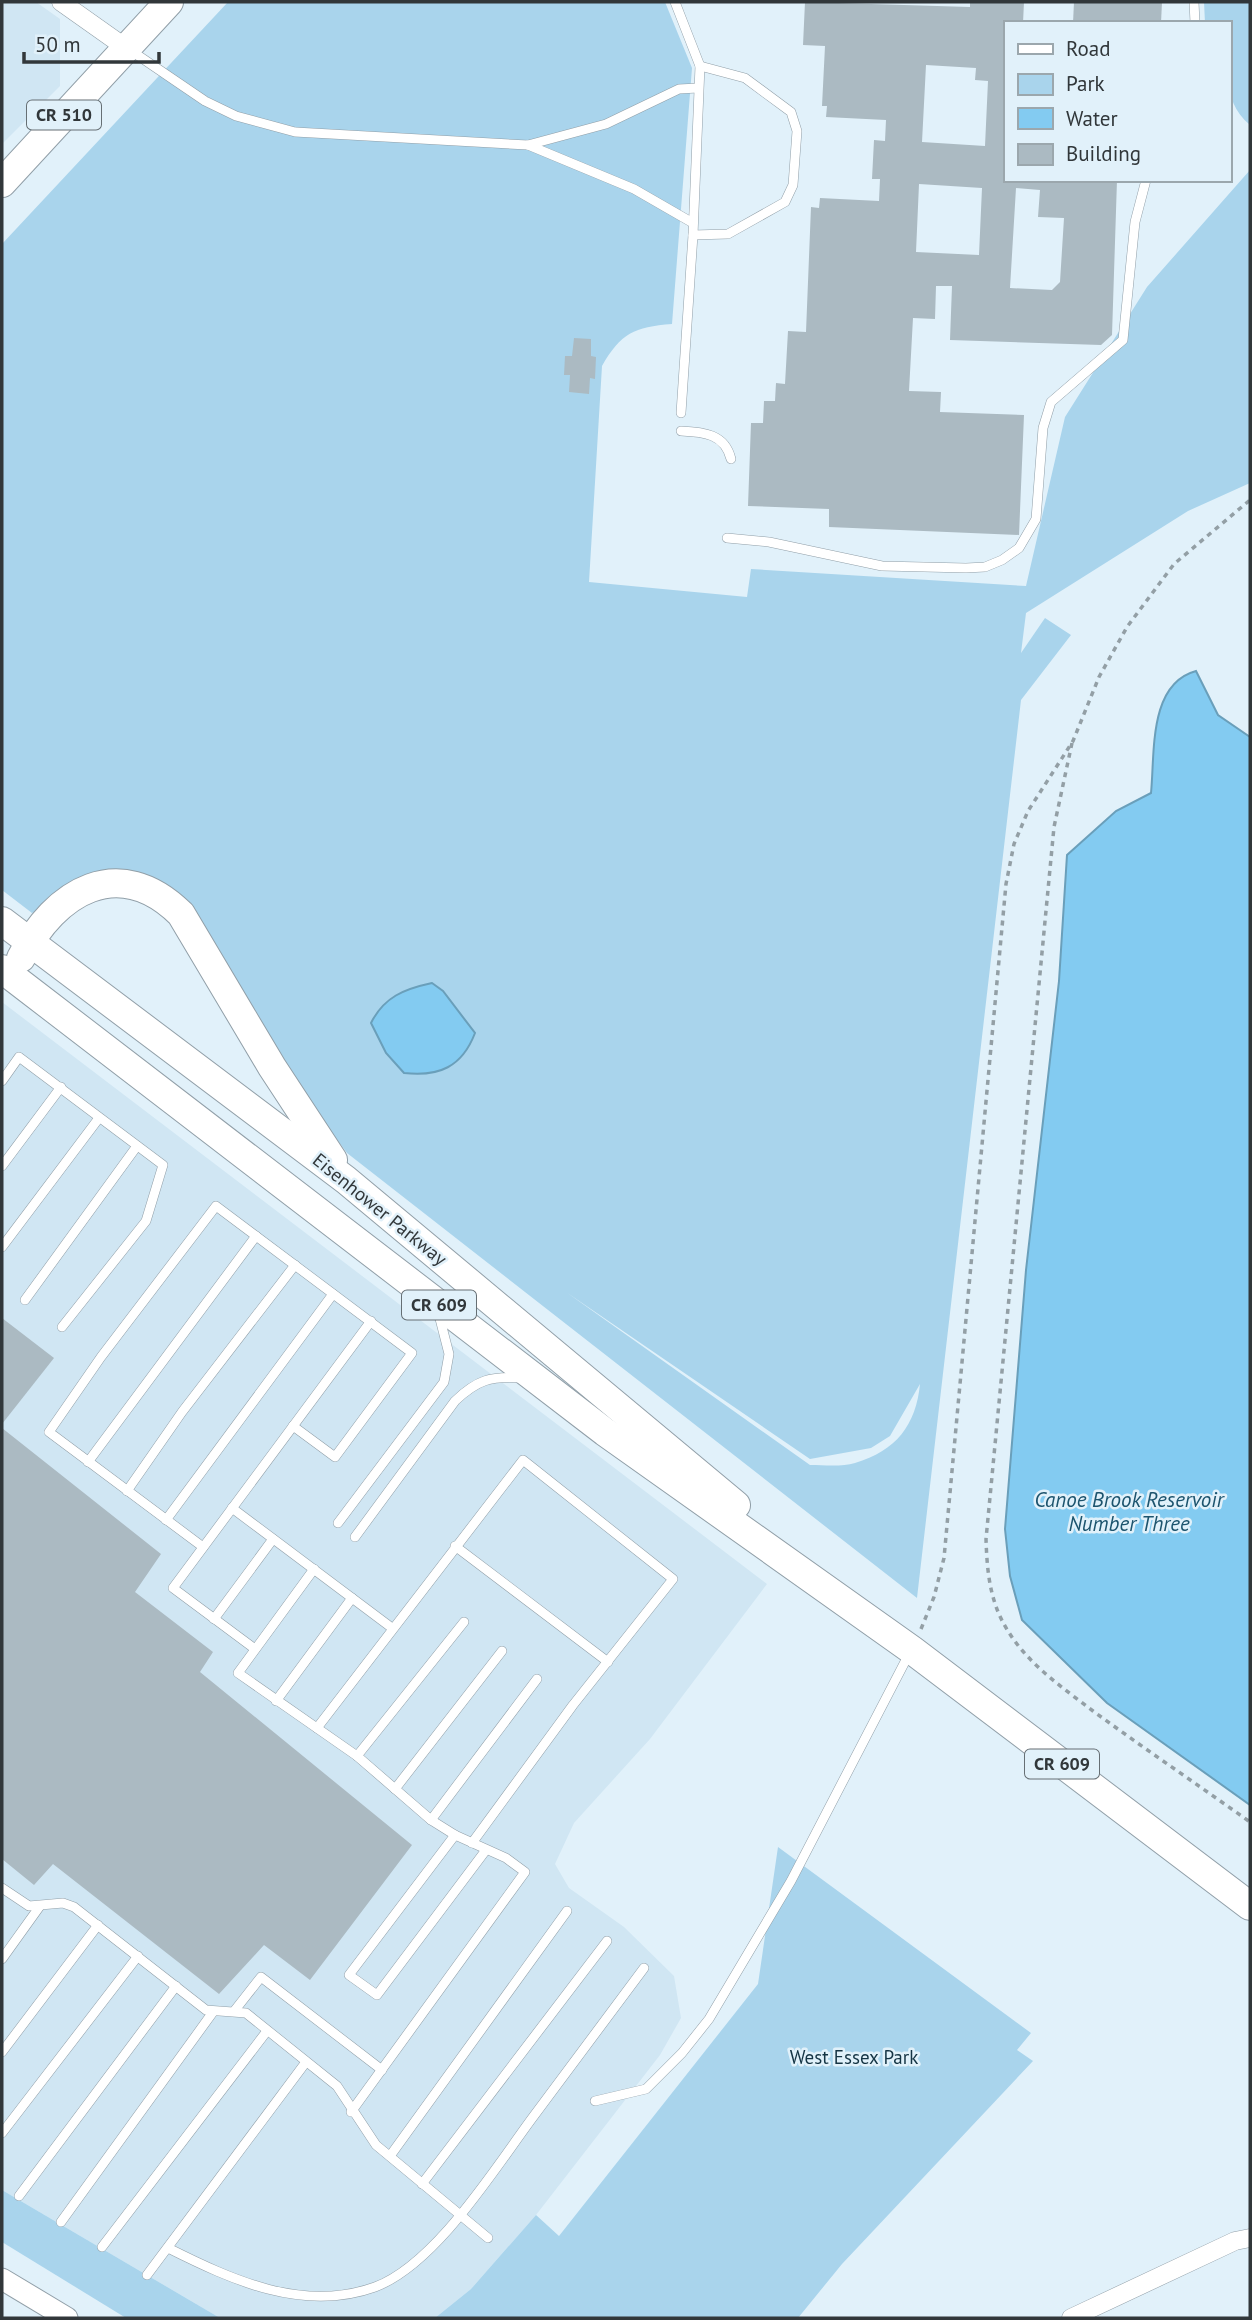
<svg xmlns="http://www.w3.org/2000/svg" width="1252" height="2320" font-family="'PT Sans',sans-serif">
	<style>
		.built { fill: #d0e6f3 }
		.green { fill: #a9d4ec; fill-rule: evenodd }
		.water { fill: #83cbf1; stroke: #6a9fba; stroke-width: 2 }
		.building { fill: #abbac2; fill-rule: evenodd }
		.lines { fill: none; stroke-linecap: round; stroke-linejoin: round }
		.service-casing { stroke: #919fa8; stroke-width: 10 }
		.minor-casing { stroke: #919fa8; stroke-width: 19 }
		.tertiary-casing { stroke: #919fa8; stroke-width: 23 }
		.primary-casing { stroke: #919fa8; stroke-width: 30 }
		.path { stroke: #939fa5; stroke-width: 3.5; stroke-dasharray: 5 5; stroke-linecap: butt }
		.service { stroke: #fff; stroke-width: 9 }
		.minor { stroke: #fff; stroke-width: 18 }
		.tertiary { stroke: #fff; stroke-width: 21 }
		.primary { stroke: #fff; stroke-width: 28 }
		.labels { text-anchor: middle; stroke-width: 5; stroke-linejoin: round; paint-order: stroke }
		.shield { fill: #e1f1fa; stroke: #666f74; stroke-width: 2 }
		.shield-label { font-size: 18px; font-weight: bold; fill: #31373a }
		.street-label { font-size: 19px; fill: #31373a; stroke: #e1f1fa }
		.park-label { font-size: 19px; fill: #143444; stroke: #e1f1fa }
		.water-label { font-size: 21px; font-style: italic; fill: #1c546e; stroke: #e1f1fa }
	</style>
	<rect width="100%" height="100%" fill="#e1f1fa"/>
	<g class="built">
		<polygon points="2,2 36,2 60,19 60,86 2,144"/>
		<polygon points="2,1002 767,1584 650,1739 574,1823 555,1864 569,1888 624,1927 674,1976 681,2018 660,2055 536,2215 471,2289 435,2318 220,2318 2,2190"/>
	</g>
	<g class="green">
		<path d="M228,2h437l27,66 -20,256c-38,3 -51,9 -70,42l-13,216 158,15 4,-28 275,17 39,-169 82,-130 103,-117v313l-62,28 -162,102 -5,40 24,-35 26,17 -50,65 -104,898 -570,-445 -46,-62 -108,-182 -75,-39 -86,43 -30,-23v-646zM566,1292l244,167 61,-11 19,-12 30,-52c-4,41 -24,67 -65,79 -13,4 -31,2 -45,2z"/>
		<path d="M1204,2h46v123c-31,-26 -21,-64 -21,-102h-24z"/>
		<polygon points="778,1847 1031,2033 1017,2050 1033,2061 842,2264 798,2318 435,2318 471,2289 536,2215 559,2236 758,1984"/>
		<polygon points="2,2190 220,2318 126,2318 2,2242"/>
	</g>
	<g class="water">
		<path d="M1196,671l22,44 32,22v1068l-143,-102 -85,-83 -12,-44 -5,-47 21,-259 33,-289 8,-126 49,-44 35,-18c4,-39 -3,-109 45,-122z"/>
		<path d="M432,983l11,8 32,42c-13,34 -36,44 -71,40l-18,-20 -15,-30c13,-26 33,-34 61,-40z"/>
	</g>
	<g class="building">
		<path d="M805,2l165,5v-5h54l-1,21h-18v157h112l-5,155 -11,10 -151,-5 2,-54h-16l-1,33 -22,-1 -4,73 32,1 -1,20 84,3 -5,120 -190,-8v-18l-81,-3 3,-83h12l1,-22h11l1,-18 9,1 3,-53 18,1 5,-125 8,1 1,-10 59,3 1,-22h-8l2,-39 11,1 1,-21 -60,-3 1,-11h-5l3,-60 -22,-1zM926,65l50,3 -1,12 13,1 -3,65 -63,-4zM919,184l63,4 -3,67 -63,-3zM1016,188l24,2 -2,27 26,1 -4,64 -8,8 -42,-2z"/>
		<polygon points="1074,2 1162,2 1161,23 1073,23"/>
		<polygon points="574,338 591,339 591,356 596,357 595,379 590,378 589,394 569,392 570,375 564,375 565,356 572,356"/>
		<polygon points="2,1318 54,1358 2,1424"/>
		<polygon points="2,1428 161,1554 135,1592 213,1652 200,1672 412,1845 310,1980 264,1945 219,1994 53,1864 34,1885 2,1859"/>
	</g>
	<g class="lines">
		<g class="service-casing">
			<g id="service">
				<polyline points="675,2 700,66 693,235 681,413"/>
				<polyline points="1194,2 1195,23"/>
				<polyline points="130,50 205,101 236,116 295,132 528,145 606,124 679,89 698,88"/>
				<polyline points="528,145 634,189 693,223"/>
				<polyline points="693,235 728,234 785,202 793,185 797,131 791,112 745,78 700,66"/>
				<path d="M681,431c23,1 44,3 50,28"/>
				<polyline points="727,538 769,542 882,566 966,568 985,567 1002,560 1019,548 1036,519 1043,428 1051,402 1123,340 1135,222 1146,180"/>
				<polyline points="2,1081 19,1057 163,1165 146,1221 62,1327"/>
				<polyline points="2,1166 61,1087"/>
				<polyline points="2,1247 99,1118"/>
				<polyline points="25,1300 137,1146"/>
				<polyline points="88,1462 256,1236"/>
				<polyline points="127,1491 182,1412 295,1265"/>
				<polyline points="232,1508 392,1628"/>
				<polyline points="166,1520 333,1294"/>
				<polyline points="338,1523 444,1382 449,1354 439,1315"/>
				<path d="M355,1537l100,-136c22,-21 35,-25 66,-23"/>
				<polyline points="455,1546 608,1662"/>
				<polyline points="203,1547 49,1432 101,1357 216,1206 412,1353 335,1457 293,1426"/>
				<polyline points="314,1569 238,1673 357,1756 431,1820 455,1835 506,1858 525,1872 351,2112"/>
				<polyline points="214,1619 273,1539"/>
				<polyline points="255,1649 173,1588 371,1321"/>
				<polyline points="276,1701 352,1598"/>
				<polyline points="317,1728 523,1460 673,1579 573,1705 472,1843"/>
				<polyline points="357,1756 464,1622"/>
				<polyline points="395,1789 502,1651"/>
				<polyline points="431,1820 537,1679"/>
				<polyline points="455,1835 349,1975 377,1995 486,1850"/>
				<polyline points="2,1888 29,1906 63,1903 74,1907 206,2010 246,2013 337,2086 376,2145 488,2238"/>
				<polyline points="2,1959 40,1906"/>
				<polyline points="235,2010 261,1977 382,2070"/>
				<polyline points="2,2052 98,1925"/>
				<polyline points="595,2101 646,2089 682,2053 709,2019 791,1881 909,1654"/>
				<polyline points="2,2133 138,1956"/>
				<polyline points="390,2156 567,1911"/>
				<polyline points="422,2184 607,1941"/>
				<polyline points="19,2196 176,1986"/>
				<polyline points="61,2222 213,2012"/>
				<polyline points="102,2247 267,2031"/>
				<path d="M168,2248c64,32 135,65 207,39 61,-23 120,-119 158,-170 37,-50 74,-100 111,-149"/>
				<polyline points="147,2275 306,2062"/>
			</g>
		</g>
		<g class="minor-casing">
			<g id="minor">
				<polyline points="61,2 126,48"/>
				<polyline points="1071,2318 1235,2241 1250,2238"/>
			</g>
		</g>
		<g class="tertiary-casing">
			<polyline id="tertiary" points="2,2279 67,2318"/>
		</g>
		<g class="primary-casing">
			<g id="primary">
				<polyline points="2,183 169,2"/>
				<polyline points="2,921 346,1180 736,1505"/>
				<path d="M21,958c34,-67 98,-105 160,-44l91,153 61,93"/>
				<polyline points="2,969 605,1432 912,1650 1250,1906"/>
			</g>
		</g>
		<g class="path">
			<path d="M1072,743l-18,84 -68,712c1,33 4,64 22,92 20,33 55,57 85,80 52,38 105,74 157,111"/>
			<polyline points="921,1629 934,1597 944,1558 1006,884 1014,844 1028,811 1073,741 1099,677 1127,627 1174,564 1250,500"/>
		</g>
		<use href="#service" class="service"/>
		<use href="#minor" class="minor"/>
		<use href="#tertiary" class="tertiary"/>
		<use href="#primary" class="primary"/>
	</g>
	<g class="labels">
		<g class="shield">
			<rect x="27" y="100.5" width="74" height="29" rx="5"/>
			<rect x="402" y="1290.5" width="74" height="29" rx="5"/>
			<rect x="1025" y="1749.5" width="74" height="29" rx="5"/>
		</g>
		<g class="shield-label">
			<text x="64" y="121">CR 510</text>
			<text x="439" y="1311">CR 609</text>
			<text x="1062" y="1770">CR 609</text>
		</g>
		<g class="street-label">
			<text transform="translate(380 1209) rotate(39)" y="7">Eisenhower Parkway</text>
		</g>
		<g class="park-label">
			<text x="854" y="2064">West Essex Park</text>
		</g>
		<g class="water-label">
			<text x="1129" y="1507">Canoe Brook Reservoir<tspan x="1129" dy="24">Number Three</tspan></text>
		</g>
	</g>
	<rect width="1252" height="2320" fill="none" stroke="#31373a" stroke-width="7"/>
	<rect x="1004" y="21" width="228" height="161" fill="#e1f1fa" stroke="#9ba7ad" stroke-width="2"/>
	<rect x="1018" y="44" width="35" height="10" fill="#ffffff" stroke="#9ba7ad" stroke-width="2"/>
	<text x="1066" y="56" font-size="21" fill="#31373a">Road</text>
	<rect x="1018" y="74" width="35" height="21" fill="#a9d4ec" stroke="#9ba7ad" stroke-width="2"/>
	<text x="1066" y="91" font-size="21" fill="#31373a">Park</text>
	<rect x="1018" y="108" width="35" height="21" fill="#83cbf1" stroke="#9ba7ad" stroke-width="2"/>
	<text x="1066" y="126" font-size="21" fill="#31373a">Water</text>
	<rect x="1018" y="144" width="35" height="21" fill="#abbac2" stroke="#9ba7ad" stroke-width="2"/>
	<text x="1066" y="161" font-size="21" fill="#31373a">Building</text>
	<path d="M24 52v10h135v-10" fill="none" stroke="#31373a" stroke-width="3.5"/>
	<text x="35" y="52" font-size="21" fill="#31373a" stroke="#e1f1fa" stroke-width="5" paint-order="stroke">50 m</text>
</svg>
